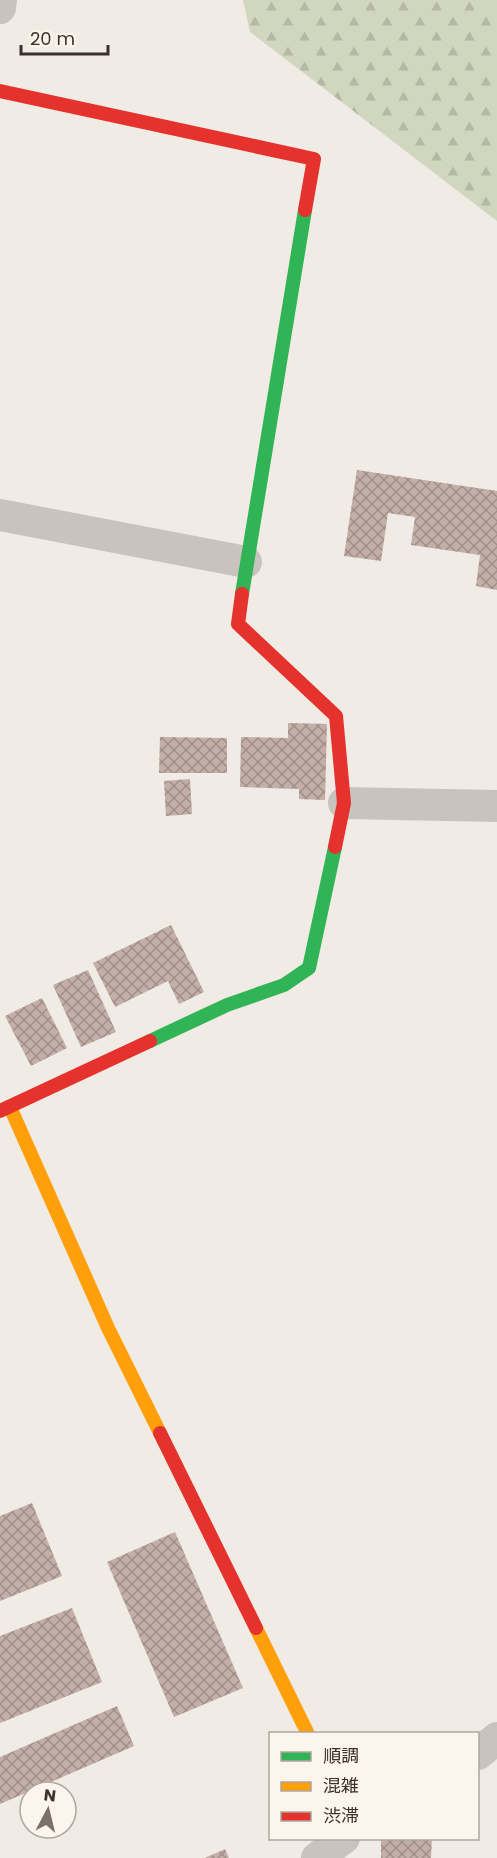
<svg xmlns="http://www.w3.org/2000/svg" width="497" height="1858" font-family="Poppins,'Noto Sans JP',sans-serif">
	<style>
		.forest { fill: url(#forest-firs) }
		.building { fill: url(#building-cross-hatch) }
		.lines { fill: none; stroke-linecap: round; stroke-linejoin: round }
		.street { stroke: #c9c3be; stroke-width: 32 }
		.fast { stroke: #30b455; stroke-width: 14 }
		.slow { stroke: #ff9f0a; stroke-width: 14 }
		.jam { stroke: #e5322d; stroke-width: 14 }
	</style>
	<defs>
		<pattern id="forest-firs" width="22" height="20" patternUnits="userSpaceOnUse" patternTransform="scale(1.5)"><rect width="22" height="20" fill="#d1d6bf"/><path d="M5 1l3.5 6h-7zM16 11l3.5 6h-7z" fill="#b4b8a4"/></pattern>
		<pattern id="building-cross-hatch" width="8" height="8" patternUnits="userSpaceOnUse" patternTransform="scale(1.5)"><rect width="8" height="8" fill="#c3afa7"/><path d="M0 0l8 8M0 8l8-8" fill="none" stroke="#a08f88"/></pattern>
	</defs>
	<rect width="100%" height="100%" fill="#f0ebe5"/>
	<polygon class="forest" points="243,0 497,0 497,221 250,32"/>
	<g class="building">
		<polygon points="357,470 497,491 497,590 476,586 480,555 411,545 415,517 388,513 381,561 344,556"/>
		<polygon points="288,723 327,724 325,800 299,799 299,789 240,787 241,737 288,738"/>
		<polygon points="160,737 227,738 227,773 159,773"/>
		<polygon points="190,779 192,814 166,816 164,781"/>
		<polygon points="171,925 204,992 179,1004 168,981 115,1007 93,963"/>
		<polygon points="88,970 116,1032 81,1047 53,985"/>
		<polygon points="42,998 67,1048 31,1066 5,1016"/>
		<polygon points="32,1503 62,1576 0,1601 0,1516"/>
		<polygon points="175,1532 243,1688 174,1717 107,1562"/>
		<polygon points="72,1608 102,1682 0,1723 0,1636"/>
		<polygon points="117,1706 134,1746 0,1804 0,1757"/>
		<polygon points="381,1838 432,1838 431,1858 381,1858"/>
		<polygon points="225,1849 229,1858 205,1858"/>
	</g>
	<g class="lines">
		<g class="street">
			<polyline points="0,8 1,0"/>
			<polyline points="0,515 246,562"/>
			<polyline points="344,803 497,806"/>
			<polyline points="478,1754 497,1738"/>
			<polyline points="317,1858 344,1838"/>
		</g>
		<g class="fast">
			<polyline points="242,594 305,210"/>
			<polyline points="150,1041 227,1005 284,985 309,968 335,847"/>
		</g>
		<g class="slow">
			<polyline points="10,1107 108,1328 160,1433"/>
			<polyline points="256,1628 308,1734"/>
		</g>
		<g class="jam">
			<polyline points="0,91 314,159 305,210"/>
			<polyline points="242,594 238,624 336,716 344,803 335,847"/>
			<polyline points="0,1111 150,1041"/>
			<polyline points="160,1433 256,1628"/>
		</g>
	</g>
	<rect x="269" y="1732" width="210" height="108" fill="#fbf5ee" stroke="#aea6a0" stroke-width="1.5"/>
	<rect x="281" y="1752" width="30" height="9" fill="#30b455" stroke="#aea6a0" stroke-width="1.5"/>
	<text x="323" y="1762" font-size="18" fill="#3b302b">順調</text>
	<rect x="281" y="1782" width="30" height="9" fill="#ff9f0a" stroke="#aea6a0" stroke-width="1.5"/>
	<text x="323" y="1792" font-size="18" fill="#3b302b">混雑</text>
	<rect x="281" y="1812" width="30" height="9" fill="#e5322d" stroke="#aea6a0" stroke-width="1.5"/>
	<text x="323" y="1822" font-size="18" fill="#3b302b">渋滞</text>
	<g transform="translate(48 1810) rotate(7)"><circle r="28" fill="#fbf5ee" stroke="#aea6a0" stroke-width="1.5"/>
	<path d="M0-4.5L10 22L0 15L-10 22Z" fill="#7a716c"/>
	<text y="-9" font-size="16" font-weight="bold" text-anchor="middle" fill="#3b302b">N</text>
	</g>
	<path d="M21 45v9h87v-9" fill="none" stroke="#3b302b" stroke-width="3"/>
	<text x="30" y="45" font-size="18" fill="#3b302b" stroke="#fbf5ee" stroke-width="4.5" paint-order="stroke">20 m</text>
</svg>
